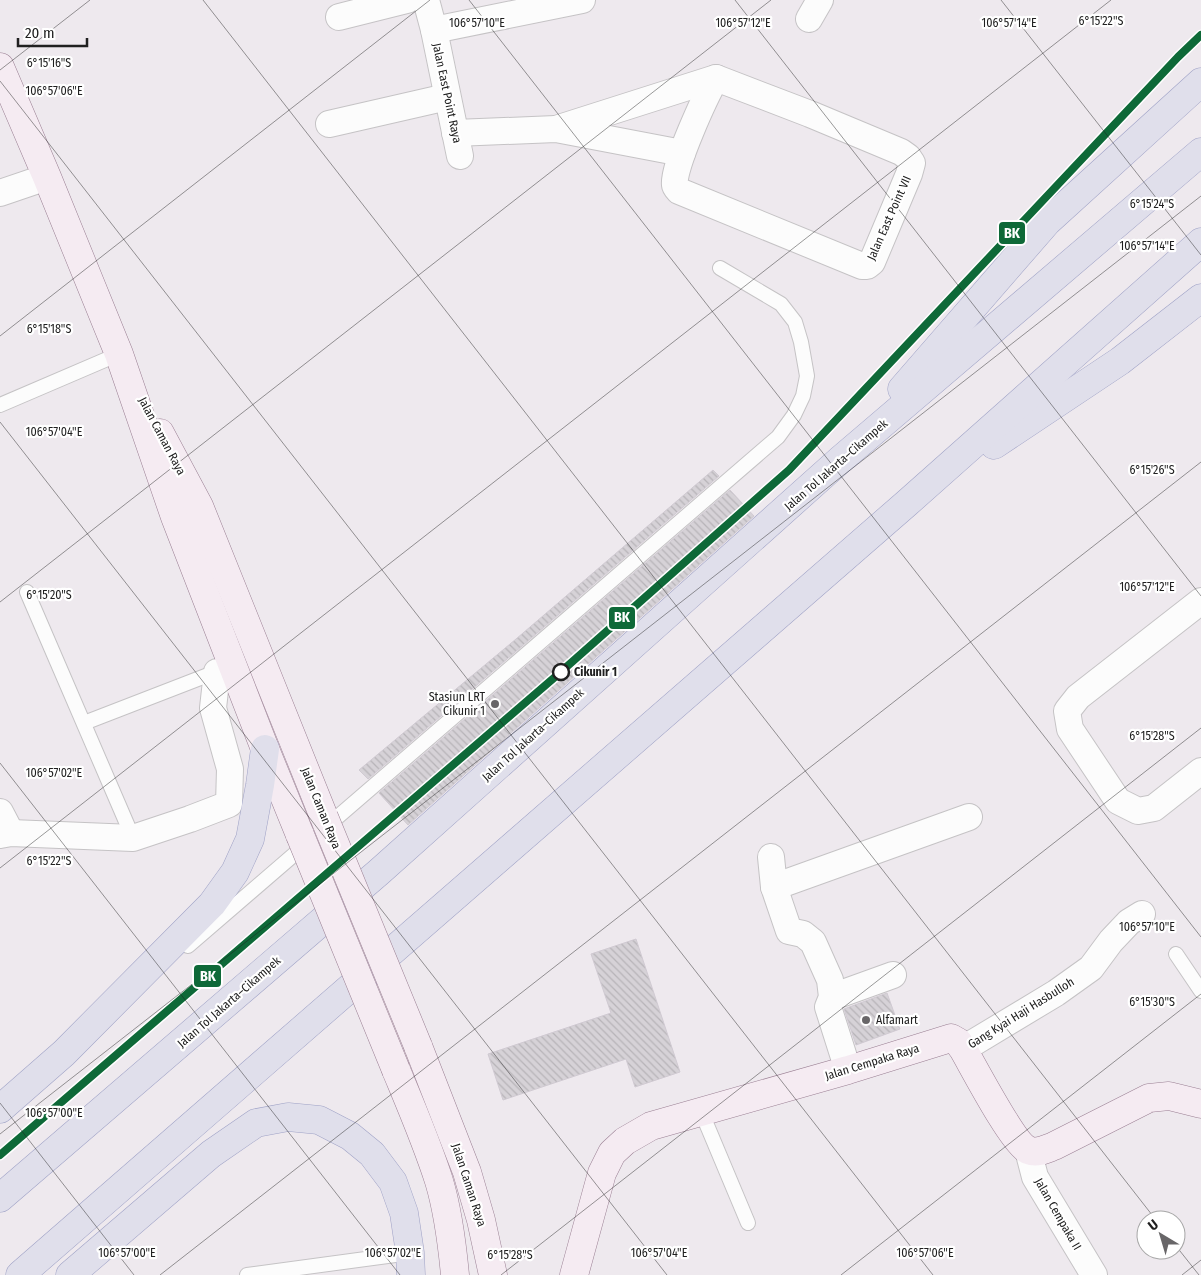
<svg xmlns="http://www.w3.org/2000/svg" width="1201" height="1275" font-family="'Fira Sans Condensed',sans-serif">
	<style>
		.building { fill: url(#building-back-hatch); stroke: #d0cad2 }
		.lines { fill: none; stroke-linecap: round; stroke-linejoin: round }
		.lane-casing { stroke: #c5c3c5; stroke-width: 16 }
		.street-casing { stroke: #c5c3c5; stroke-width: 28 }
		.secondary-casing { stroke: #9a7f93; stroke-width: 29 }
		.highway-casing { stroke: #9fa2c6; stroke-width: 29 }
		.lane { stroke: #fcfcfc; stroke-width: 14 }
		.street { stroke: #fcfcfc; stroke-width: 26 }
		.secondary { stroke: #f5ebf2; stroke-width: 28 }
		.highway { stroke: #e0dfeb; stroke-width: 28 }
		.secondary-bridge-casing { stroke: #9a7f93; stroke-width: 29; stroke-linecap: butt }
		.secondary-bridge { stroke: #f5ebf2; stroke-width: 28 }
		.rail-1-casing { stroke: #fff; stroke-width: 11 }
		.rail-1 { stroke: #0e6938; stroke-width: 8 }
		.ticks { fill: none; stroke: #202020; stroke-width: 1; stroke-opacity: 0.45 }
		.stop-dot { fill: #fff; stroke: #202020; stroke-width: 2.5 }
		.poi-dot { fill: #686668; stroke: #fff; stroke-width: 2 }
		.labels { text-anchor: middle; stroke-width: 4.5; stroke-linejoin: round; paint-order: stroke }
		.street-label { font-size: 12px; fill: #202020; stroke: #fff }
		.stop-label { font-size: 12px; font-weight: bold; fill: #202020; stroke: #fff; text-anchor: start }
		.poi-label { font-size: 12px; fill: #202020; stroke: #fff; text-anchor: end }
		.ticks-label { font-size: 12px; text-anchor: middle; fill: #202020; stroke: #fff; stroke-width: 4.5; stroke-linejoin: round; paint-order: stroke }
		.line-badge { stroke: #fff; stroke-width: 2 }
		.badge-label { font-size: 14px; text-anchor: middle; font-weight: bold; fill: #fff }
	</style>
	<defs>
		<pattern id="building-back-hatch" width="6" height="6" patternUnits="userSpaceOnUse" patternTransform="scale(1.25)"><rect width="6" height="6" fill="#d6d2d7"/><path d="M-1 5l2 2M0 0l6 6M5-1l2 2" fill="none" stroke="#b7b4b8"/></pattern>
	</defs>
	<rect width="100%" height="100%" fill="#eee9ee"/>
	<g class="building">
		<polygon points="713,470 719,476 368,779 359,770 516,639"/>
		<polygon points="730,490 754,516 408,825 379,793"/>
		<polygon points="636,939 680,1072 635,1087 626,1059 503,1100 488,1054 611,1013 591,954"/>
		<polygon points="887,993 900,1029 856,1045 844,1009"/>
	</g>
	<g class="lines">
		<g class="lane-casing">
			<g id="lane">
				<polyline points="0,405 119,354"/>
				<polyline points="27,592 133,838"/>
				<polyline points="84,723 221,670"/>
				<polyline points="188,946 778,437 794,415 803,396 807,376 801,342 795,322 781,304 720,268"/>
				<polyline points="1176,954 1201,991"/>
				<polyline points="701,1111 748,1223"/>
				<polyline points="247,1275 410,1253"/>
			</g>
		</g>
		<g class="street-casing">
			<g id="street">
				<polyline points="426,0 434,30 460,156"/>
				<polyline points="339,17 407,0"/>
				<polyline points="809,19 820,0"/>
				<polyline points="434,30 582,0"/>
				<path d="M716,78l94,36 91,38 7,5 4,6 -3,11 -37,88 -5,4h-5l-183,-75c-2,-2 -4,-4 -4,-6 -3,-17 31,-90 41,-107z"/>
				<polyline points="329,124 447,97"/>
				<polyline points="559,128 716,78"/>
				<polyline points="455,133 556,129 682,153"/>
				<polyline points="0,193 47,177"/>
				<polyline points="1201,601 1078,697 1067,711 1070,729 1118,801 1138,811 1154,808 1201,771"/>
				<polyline points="0,812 11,833"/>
				<polyline points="0,835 11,833 133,838 190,819 229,804 230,769 213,708 217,672"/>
				<polyline points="771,857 774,887 789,931 803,934 813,942 830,980 832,997 828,1007 848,1070"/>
				<polyline points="774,887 969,817"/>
				<polyline points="832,997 893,975"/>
				<polyline points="963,1049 1056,993 1091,968 1111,941 1129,922 1142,914"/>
				<polyline points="1028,1150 1035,1177 1094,1275"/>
			</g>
		</g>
		<g class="secondary-casing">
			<g id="secondary">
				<polyline points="0,67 47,177 119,354 175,517 265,749 300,835"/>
				<polyline points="160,433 199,506 324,817"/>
				<polyline points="418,1046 467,1172 481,1220 493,1275"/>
				<path d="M396,1070c15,36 31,73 43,111 9,30 13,62 16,94"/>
				<path d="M574,1275l28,-102 10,-20 13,-12 26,-15 197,-56 103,-32 7,4 5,7c11,19 50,94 65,101 9,4 18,-1 26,-4l95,-48 20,-2 32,8"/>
			</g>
		</g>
		<g class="highway-casing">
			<g id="highway">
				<polyline points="902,389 1047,222 1201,82"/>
				<polyline points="994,445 1120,361 1201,298"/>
				<polyline points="0,1109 64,1053 212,904 235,872 250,839 260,785 265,749"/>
				<polyline points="0,1198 379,872 840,460 1201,152"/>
				<polyline points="20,1275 907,503 1201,242"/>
				<polyline points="70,1275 211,1154 256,1123 288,1117 319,1120 350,1136 372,1154 393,1182 404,1213 410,1253 411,1275"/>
			</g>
		</g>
		<use href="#lane" class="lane"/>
		<use href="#street" class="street"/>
		<use href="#secondary" class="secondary"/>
		<use href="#highway" class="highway"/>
		<g class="secondary-bridge-casing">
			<g id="secondary-bridge">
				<polyline points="324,817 418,1046"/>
				<polyline points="300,835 396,1070"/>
			</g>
		</g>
		<use href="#secondary-bridge" class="secondary-bridge"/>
		<g class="rail-1-casing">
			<polyline id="rail-1" points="0,1155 555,677 789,470 1178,57 1201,35"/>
		</g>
		<use href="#rail-1" class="rail-1"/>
	</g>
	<path class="ticks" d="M203,0l953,1220M469,0l732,937M735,0l466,596M1001,0l200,255M0,70l90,-70M0,81l933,1194M0,336l430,-336M0,422l667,853M0,602l771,-602M0,763l400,512M0,868l1111,-868M0,1103l134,172M0,1134l1201,-938M1176,1246l23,29M160,1275l1041,-813M501,1275l700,-547M841,1275l360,-281M1182,1275l19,-15"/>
	<circle class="stop-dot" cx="561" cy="672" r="8"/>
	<g class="poi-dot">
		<circle cx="495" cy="704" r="5"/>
		<circle cx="866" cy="1020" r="5"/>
	</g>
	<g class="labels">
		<g class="street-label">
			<text transform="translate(447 93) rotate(78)" y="4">Jalan East Point Raya</text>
			<text transform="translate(889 218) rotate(-66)" y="4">Jalan East Point VII</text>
			<text transform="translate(162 436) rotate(62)" y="4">Jalan Caman Raya</text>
			<text transform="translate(836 465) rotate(-41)" y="4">Jalan Tol Jakarta–Cikampek</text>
			<text transform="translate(533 735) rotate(-42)" y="4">Jalan Tol Jakarta–Cikampek</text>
			<text transform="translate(321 808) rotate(68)" y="4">Jalan Caman Raya</text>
			<text transform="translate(229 1002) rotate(-41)" y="4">Jalan Tol Jakarta–Cikampek</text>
			<text transform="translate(1021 1013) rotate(-32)" y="4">Gang Kyai Haji Hasbulloh</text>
			<text transform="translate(872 1062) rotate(-17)" y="4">Jalan Cempaka Raya</text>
			<text transform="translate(469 1185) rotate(72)" y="4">Jalan Caman Raya</text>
			<text transform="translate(1058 1214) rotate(60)" y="4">Jalan Cempaka II</text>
		</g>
		<g class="stop-label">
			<text x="574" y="676">Cikunir 1</text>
		</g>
		<g class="poi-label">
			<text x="485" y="701">Stasiun LRT<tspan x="485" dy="14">Cikunir 1</tspan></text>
			<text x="876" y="1024" text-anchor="start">Alfamart</text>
		</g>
	</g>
	<g class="ticks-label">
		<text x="1101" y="25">6°15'22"S</text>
		<text x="477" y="27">106°57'10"E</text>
		<text x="743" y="27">106°57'12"E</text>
		<text x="1009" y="27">106°57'14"E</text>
		<text x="49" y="67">6°15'16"S</text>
		<text x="54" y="95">106°57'06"E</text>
		<text x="1152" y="208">6°15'24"S</text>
		<text x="1147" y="250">106°57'14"E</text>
		<text x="49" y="333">6°15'18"S</text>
		<text x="54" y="436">106°57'04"E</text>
		<text x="1152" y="474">6°15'26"S</text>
		<text x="1147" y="591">106°57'12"E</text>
		<text x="49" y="599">6°15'20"S</text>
		<text x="1152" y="740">6°15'28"S</text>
		<text x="54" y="777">106°57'02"E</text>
		<text x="49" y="865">6°15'22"S</text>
		<text x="1147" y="931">106°57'10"E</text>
		<text x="1152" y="1006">6°15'30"S</text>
		<text x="54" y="1117">106°57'00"E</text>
		<text x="127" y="1257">106°57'00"E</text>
		<text x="393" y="1257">106°57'02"E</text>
		<text x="659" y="1257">106°57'04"E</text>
		<text x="925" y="1257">106°57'06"E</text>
		<text x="510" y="1259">6°15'28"S</text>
	</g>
	<g class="line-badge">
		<rect x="998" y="221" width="28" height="24" rx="5" fill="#0e6938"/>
		<rect x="608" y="606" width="28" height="24" rx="5" fill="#0e6938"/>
		<rect x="193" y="964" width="29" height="24" rx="5" fill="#0e6938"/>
	</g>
	<g class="badge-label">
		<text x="1012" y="238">BK</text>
		<text x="622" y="622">BK</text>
		<text x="208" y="981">BK</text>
	</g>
	<g transform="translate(1161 1235) rotate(322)"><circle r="24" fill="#ffffff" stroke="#a6a6a6"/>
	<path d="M0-4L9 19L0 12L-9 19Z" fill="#686668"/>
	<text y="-8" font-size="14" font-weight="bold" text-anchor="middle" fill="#202020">U</text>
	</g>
	<path d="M18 38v8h69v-8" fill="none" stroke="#202020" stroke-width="2.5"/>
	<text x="25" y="38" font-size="15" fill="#202020" stroke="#ffffff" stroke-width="4" paint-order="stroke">20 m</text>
</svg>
